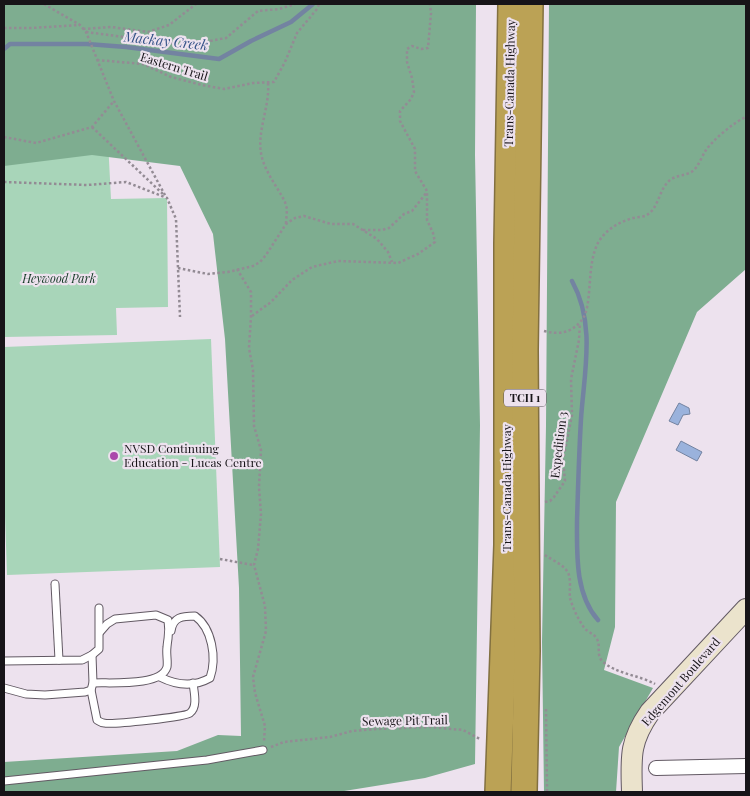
<svg xmlns="http://www.w3.org/2000/svg" width="750" height="796" font-family="'Playfair Display',serif">
	<style>
		.green { fill: #a8d5b9 }
		.forest { fill: #7ead90 }
		.water { fill: #9ab2dc; stroke: #7383a1 }
		.lines { fill: none; stroke-linecap: round; stroke-linejoin: round }
		.stream { stroke: #7383a1; stroke-width: 4.5 }
		.lane-casing { stroke: #625963; stroke-width: 9 }
		.street-casing { stroke: #625963; stroke-width: 16 }
		.secondary-casing { stroke: #625963; stroke-width: 22 }
		.highway-casing { stroke: #827040; stroke-width: 28 }
		.path { stroke: #938b94; stroke-width: 2.5; stroke-dasharray: 2.5 2.5; stroke-linecap: butt }
		.lane { stroke: #fff; stroke-width: 7 }
		.street { stroke: #fff; stroke-width: 14 }
		.secondary { stroke: #ebe3cc; stroke-width: 20 }
		.highway { stroke: #bba255; stroke-width: 25 }
		.poi-dot { fill: #ab46ab; stroke: #ede2ee; stroke-width: 2 }
		.labels { text-anchor: middle; stroke-width: 4.5; stroke-linejoin: round; paint-order: stroke }
		.shield { fill: #ede2ee; stroke: #575258; stroke-width: 1 }
		.shield-label { font-size: 11px; font-weight: bold; fill: #171418 }
		.street-label { font-size: 12px; fill: #171418; stroke: #ede2ee }
		.park-label { font-size: 12px; font-style: italic; fill: #133925; stroke: #ede2ee }
		.poi-label { font-size: 12px; fill: #171418; stroke: #ede2ee; text-anchor: start }
		.water-label { font-size: 14px; font-style: italic; fill: #345288; stroke: #ede2ee }
	</style>
	<rect width="100%" height="100%" fill="#ede2ee"/>
	<g class="green">
		<polygon points="4,4 101,4 111,199 167,198 168,307 116,308 117,335 4,337"/>
		<polygon points="211,339 220,567 7,575 4,487 4,347"/>
	</g>
	<g class="forest">
		<polygon points="4,4 476,4 475,155 480,425 475,764 425,778 338,792 4,792 4,762 177,751 218,735 241,736 239,588 225,339 213,234 180,166 92,155 4,166"/>
		<polygon points="549,4 746,4 746,269 697,312 616,502 615,627 604,670 653,688 619,747 616,792 544,792 542,642 546,426"/>
	</g>
	<g class="water">
		<polygon points="679,403 689,408 690,414 683,415 678,425 669,421"/>
		<polygon points="681,441 702,452 697,461 676,450"/>
	</g>
	<g class="lines">
		<g class="stream">
			<polyline points="4,49 10,44 87,44 126,47 219,59 251,41 291,22 313,4"/>
			<path d="M572,281c24,43 12,92 9,138 -2,34 -3,68 -4,103 0,32 -2,72 21,98"/>
		</g>
		<g class="lane-casing">
			<g id="lane">
				<polyline points="55,584 59,660"/>
				<polyline points="4,661 82,660 92,655 99,649 99,608"/>
				<path d="M160,677c16,8 34,10 50,1 7,-20 2,-50 -15,-62 -13,0 -22,1 -24,15"/>
				<path d="M93,683c17,-1 68,4 74,-16 1,-6 -1,-13 0,-20 1,-12 3,-13 1,-27l-12,-5 -41,4 -8,5 -7,8"/>
				<polyline points="4,688 26,694 45,695 85,692 91,690 93,683 92,655"/>
				<path d="M91,690l6,30c2,1 4,3 7,3 7,2 82,-6 86,-10 8,-6 4,-21 3,-30"/>
				<polyline points="4,781 207,760 263,750"/>
			</g>
		</g>
		<g class="street-casing">
			<polyline id="street" points="656,768 746,766"/>
		</g>
		<g class="secondary-casing">
			<path id="secondary" d="M632,792c-1,-34 -3,-50 18,-80l96,-103"/>
		</g>
		<g class="highway-casing">
			<g id="highway">
				<polyline points="498,792 507,545 507,243 511,4"/>
				<polyline points="524,792 527,651 525,350 530,4"/>
			</g>
		</g>
		<g class="path">
			<polyline points="44,4 80,25 86,32 114,101 166,197"/>
			<polyline points="4,28 31,28 80,25"/>
			<polyline points="83,29 111,27 148,32 169,25 196,4"/>
			<polyline points="86,32 170,43 204,42 226,38 258,11 279,9 295,4"/>
			<polyline points="97,60 143,64 171,77 202,85 224,89 253,83 274,82 285,62 297,33 317,9 319,4"/>
			<path d="M268,83c2,23 -11,48 -7,70 3,18 16,33 24,49l2,7 -1,15"/>
			<polyline points="92,127 164,195"/>
			<polyline points="4,137 36,143 92,127 114,101"/>
			<polyline points="4,182 87,185 126,182 167,198 176,219 180,317"/>
			<polyline points="363,230 382,230 389,228 404,214 412,211 427,192"/>
			<polyline points="178,268 208,274 228,272 253,266 260,262 266,255 286,224 295,218 304,216 331,224 353,224 377,239 388,252 392,262"/>
			<polyline points="237,269 251,292 251,316 249,348 253,370 254,426 261,450 259,487 261,514 258,549 254,565 265,606 266,631 253,677 255,693 265,726 264,741"/>
			<polyline points="252,316 271,302 292,280 312,267 338,261 398,263 418,254 435,242 433,233 427,220 427,191 415,171 415,149 400,121 400,111 411,99 414,92 412,78 407,62 407,49 412,46 421,49 428,48 431,13 430,4"/>
			<path d="M544,331c15,4 27,2 37,-10 13,-14 4,-56 18,-80 8,-12 20,-19 34,-23 5,-1 11,-1 14,-3 11,-7 12,-23 20,-32 7,-9 19,-6 27,-13 5,-5 8,-14 12,-20 7,-10 28,-28 40,-33"/>
			<polyline points="545,502 550,501 554,497 565,481 563,460 572,415 571,379 579,340 580,323"/>
			<path d="M545,555c7,5 17,9 22,16 5,7 2,19 3,27 2,8 8,21 13,28 3,6 11,7 14,13 4,7 -1,15 5,22 14,13 37,14 53,23"/>
			<polyline points="220,559 253,565"/>
			<polyline points="546,709 547,792"/>
			<polyline points="271,747 284,742 330,737 352,731 376,729 430,727 463,730 480,739"/>
		</g>
		<use href="#lane" class="lane"/>
		<use href="#street" class="street"/>
		<use href="#secondary" class="secondary"/>
		<use href="#highway" class="highway"/>
	</g>
	<circle class="poi-dot" cx="114" cy="456" r="5"/>
	<g class="labels">
		<rect class="shield" x="504" y="389.5" width="42" height="17" rx="4"/>
		<g class="shield-label">
			<text x="525" y="402">TCH 1</text>
		</g>
		<g class="street-label">
			<text transform="translate(174 67) rotate(17)" y="4">Eastern Trail</text>
			<text transform="translate(510 83) rotate(-89)" y="4">Trans-Canada Highway</text>
			<text transform="translate(559 445) rotate(-83)" y="4">Expedition 3</text>
			<text transform="translate(507 488) rotate(-90)" y="4">Trans-Canada Highway</text>
			<text transform="translate(681 682) rotate(-49)" y="4">Edgemont Boulevard</text>
			<text transform="translate(405 721) rotate(-1)" y="4">Sewage Pit Trail</text>
		</g>
		<g class="park-label">
			<text x="59" y="283">Heywood Park</text>
		</g>
		<g class="poi-label">
			<text x="124" y="453">NVSD Continuing<tspan x="124" dy="14">Education - Lucas Centre</tspan></text>
		</g>
		<g class="water-label">
			<text transform="translate(166 41) rotate(6)" y="5">Mackay Creek</text>
		</g>
	</g>
	<rect width="750" height="796" fill="none" stroke="#171418" stroke-width="10"/>
</svg>
